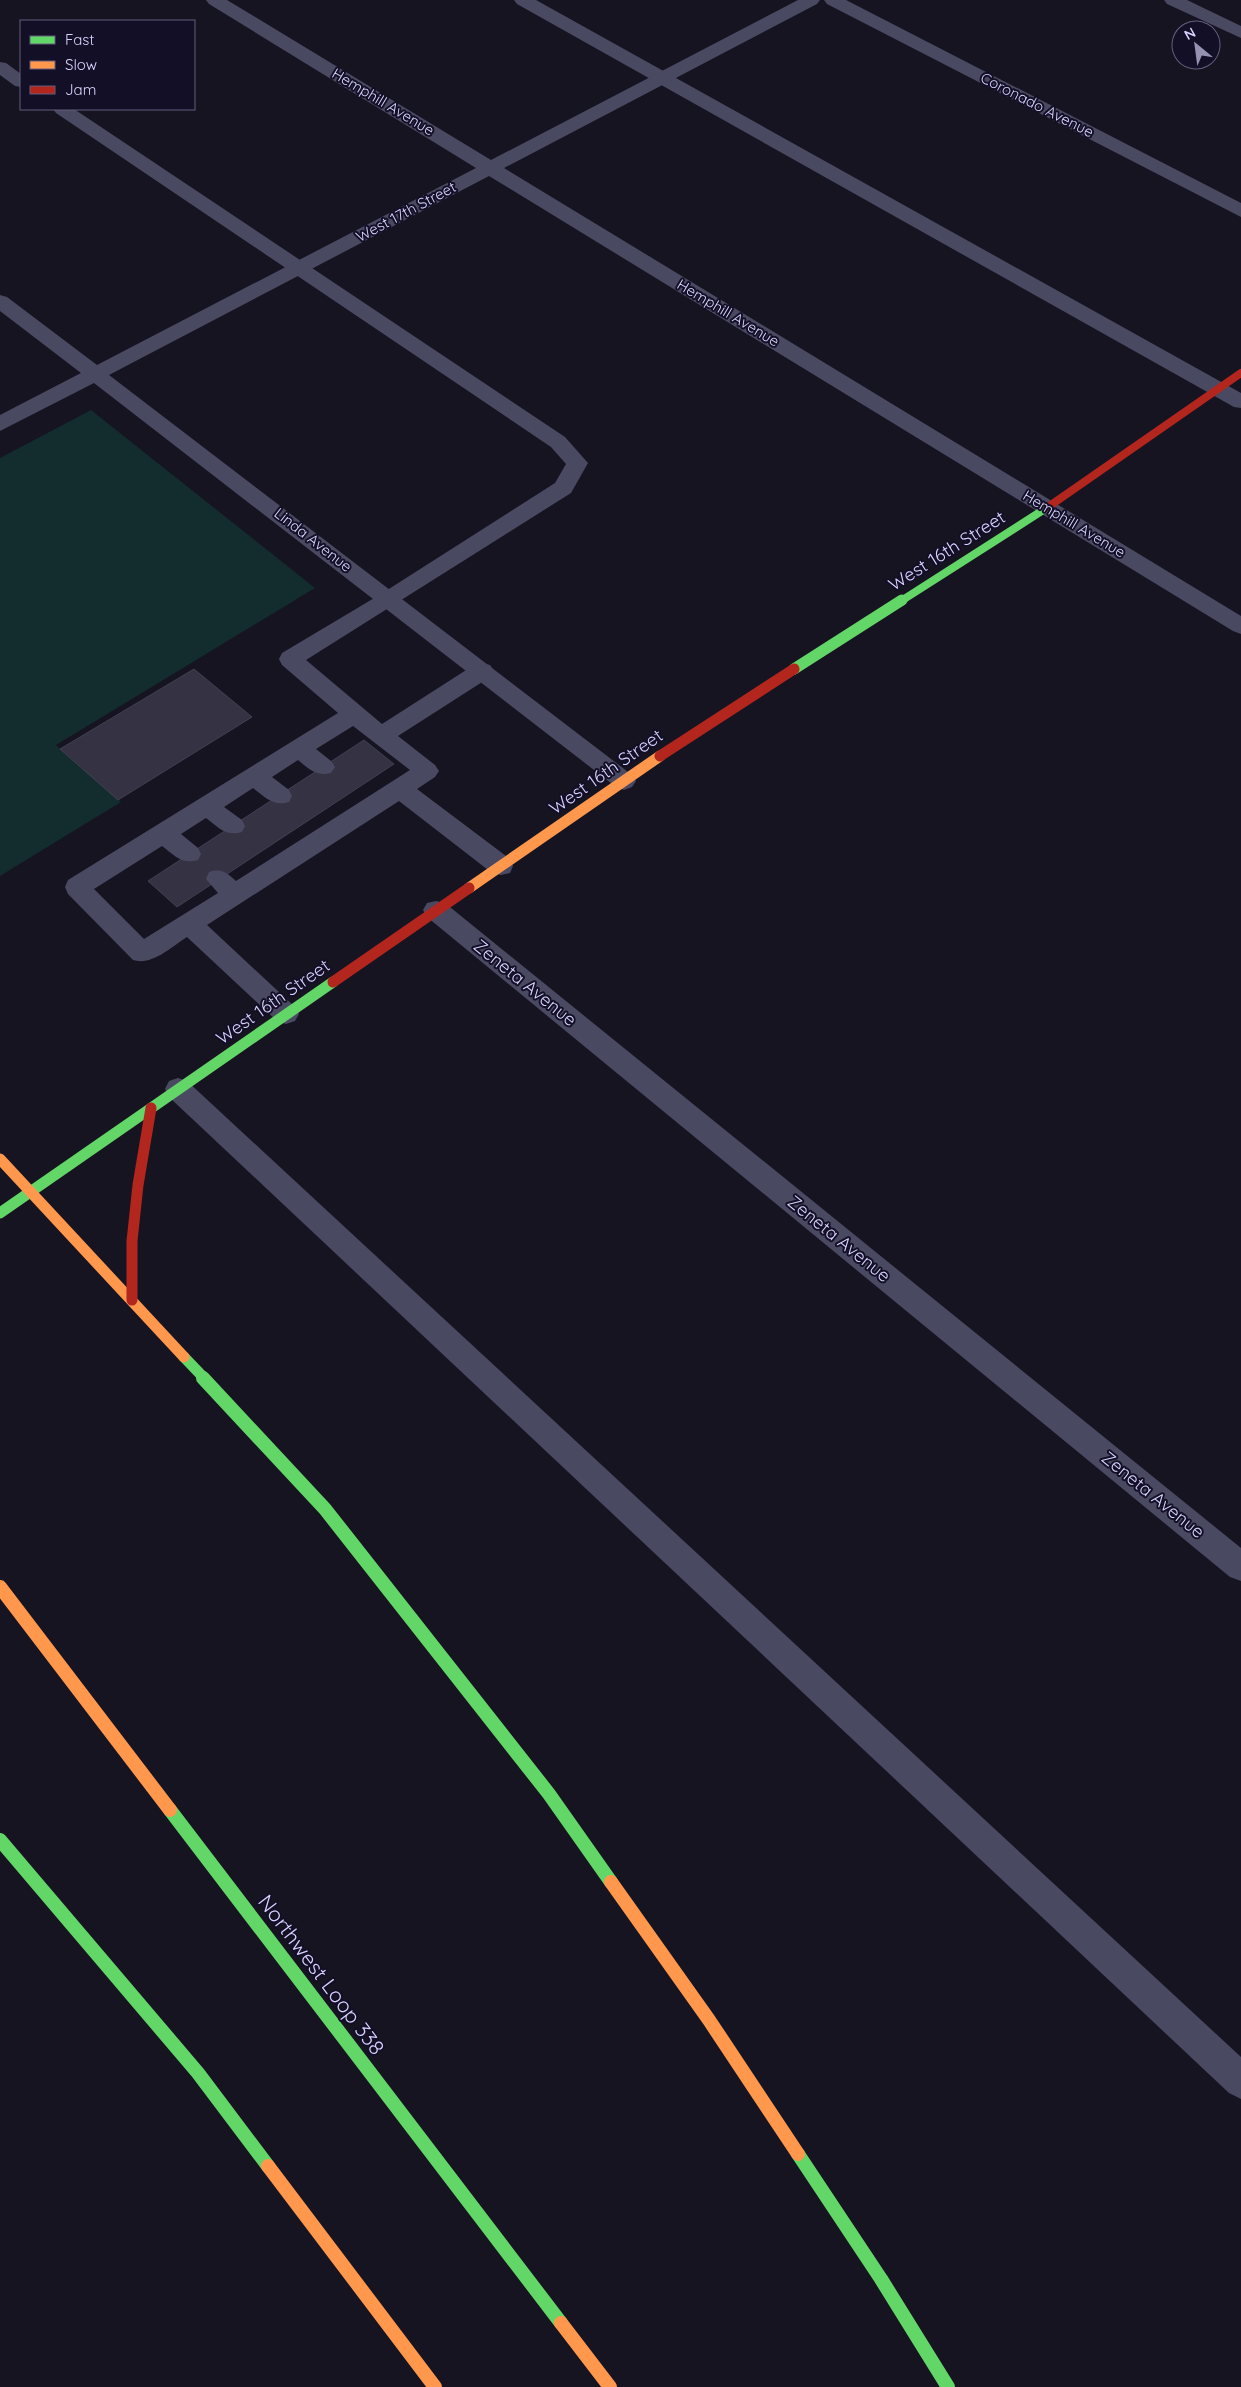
<svg xmlns="http://www.w3.org/2000/svg" width="1241" height="2387" font-family="Quicksand,sans-serif">
	<style>
		.green { fill: #132c2d }
		.building { fill: #343243; stroke: #433f54 }
		.lines { fill: none; stroke-linecap: round; stroke-linejoin: round }
		.lane { fill: #4a4962; fill-rule: evenodd }
		.street { fill: #4a4962; fill-rule: evenodd }
		.fast-far2 { stroke: #63d668; stroke-width: 8 }
		.fast-far1 { stroke: #63d668; stroke-width: 11 }
		.fast { stroke: #63d668; stroke-width: 14 }
		.slow-far1 { stroke: #ff974d; stroke-width: 11 }
		.slow { stroke: #ff974d; stroke-width: 14 }
		.jam-far1 { stroke: #b3261e; stroke-width: 8 }
		.jam { stroke: #b3261e; stroke-width: 11 }
		.labels { text-anchor: middle; stroke-width: 4; stroke-linejoin: round; paint-order: stroke }
		.far-street-label { font-size: 15px; fill: #d9d4ff; stroke: #130f26 }
		.street-label { font-size: 18px; fill: #d9d4ff; stroke: #130f26 }
		.near-street-label { font-size: 21px; fill: #d9d4ff; stroke: #130f26 }
	</style>
	<rect width="100%" height="100%" fill="#161421"/>
	<polygon class="green" points="91,410 315,588 56,745 121,802 0,876 0,458"/>
	<g class="building">
		<polygon points="194,669 252,717 118,800 60,749"/>
		<polygon points="364,740 394,764 177,907 148,881"/>
	</g>
	<g class="lines">
		<g class="lane">
			<polygon points="514,0 536,0 1241,393 1241,408 1234,407 517,4"/>
			<polygon points="1164,0 1187,0 1241,26 1241,38 1167,4"/>
			<polygon points="0,62 6,63 21,74 21,87 15,86 0,75"/>
			<path d="M53,109h21l491,328 23,26 -17,30 -265,167 76,64 92,-59 8,-2 8,2 4,6 -4,6 -92,59 37,29 4,6 -4,6 -18,12 93,70 3,7 -3,7 -9,2 -9,-2 -93,-72 -192,124 88,82 4,7 -4,7 -9,3 -9,-3 -90,-84c-16,10 -35,29 -54,23l-65,-66 -3,-7 3,-7 270,-167 -56,-48 -3,-6 3,-6 99,-59 174,-111 11,-19 -15,-17 -495,-334zM353,726l57,44 -174,111c-9,-8 -14,-13 -27,-9l-3,7 12,14 -74,46 -50,-50 68,-43c12,9 20,19 36,14l3,-6 -3,-6 -17,-14 25,-16c12,9 20,19 36,14l3,-6 -3,-6 -18,-13 29,-19c12,9 20,19 36,14l3,-6 -3,-6 -17,-13 26,-17c11,9 19,17 33,13l4,-6 -4,-6 -15,-12z"/>
			<polygon points="178,1078 187,1081 1241,2057 1241,2099 1229,2093 169,1097 165,1089 169,1081"/>
		</g>
		<g class="street">
			<polygon points="206,0 227,0 491,160 798,0 820,0 817,4 504,168 1241,616 1241,634 1233,631 489,176 109,375 632,775 636,781 632,787 624,790 616,787 94,383 0,431 0,415 81,373 0,311 0,295 7,297 97,365 476,168 209,4"/>
			<polygon points="824,0 846,0 1241,203 1241,217 827,4"/>
			<polygon points="436,901 445,903 1241,1548 1241,1581 1230,1577 427,917 423,910 427,903"/>
		</g>
		<polyline class="fast-far2" points="901,601 1048,507"/>
		<g class="fast-far1">
			<polyline points="794,669 902,600"/>
			<polyline points="0,1213 333,982"/>
			<polyline points="184,1357 205,1379"/>
		</g>
		<g class="fast">
			<polyline points="203,1378 325,1509 549,1794 611,1882"/>
			<polyline points="170,1810 561,2323"/>
			<polyline points="0,1840 198,2073 268,2166"/>
			<polyline points="798,2154 881,2279 948,2387"/>
		</g>
		<g class="slow-far1">
			<polyline points="469,888 660,756"/>
			<polyline points="0,1159 184,1357"/>
		</g>
		<g class="slow">
			<polyline points="0,1587 170,1810"/>
			<polyline points="611,1882 709,2020 798,2154"/>
			<polyline points="268,2166 435,2387"/>
			<polyline points="561,2323 610,2387"/>
		</g>
		<polyline class="jam-far1" points="1048,507 1241,373"/>
		<g class="jam">
			<polyline points="660,756 794,669"/>
			<polyline points="333,982 469,888"/>
			<polyline points="132,1300 132,1241 138,1185 151,1108"/>
		</g>
	</g>
	<g class="labels">
		<g class="far-street-label">
			<text transform="translate(383 102) rotate(31)" y="5">Hemphill Avenue</text>
			<text transform="translate(1037 105) rotate(27)" y="5">Coronado Avenue</text>
			<text transform="translate(406 212) rotate(-28)" y="5">West 17th Street</text>
			<text transform="translate(728 313) rotate(31)" y="5">Hemphill Avenue</text>
			<text transform="translate(1074 524) rotate(31)" y="5">Hemphill Avenue</text>
			<text transform="translate(313 540) rotate(38)" y="5">Linda Avenue</text>
		</g>
		<g class="street-label">
			<text transform="translate(947 551) rotate(-32)" y="6">West 16th Street</text>
			<text transform="translate(606 772) rotate(-35)" y="6">West 16th Street</text>
			<text transform="translate(525 983) rotate(39)" y="6">Zeneta Avenue</text>
			<text transform="translate(273 1002) rotate(-35)" y="6">West 16th Street</text>
			<text transform="translate(839 1239) rotate(39)" y="6">Zeneta Avenue</text>
			<text transform="translate(1153 1495) rotate(39)" y="6">Zeneta Avenue</text>
		</g>
		<g class="near-street-label">
			<text transform="translate(321 1975) rotate(53)" y="7">Northwest Loop 338</text>
		</g>
	</g>
	<rect x="20" y="20" width="175" height="90" fill="#130f26" stroke="#625e7d"/>
	<rect x="30" y="36" width="25" height="8" fill="#63d668" stroke="#625e7d"/>
	<text x="65" y="45" font-size="15" fill="#d9d4ff">Fast</text>
	<rect x="30" y="61" width="25" height="8" fill="#ff974d" stroke="#625e7d"/>
	<text x="65" y="70" font-size="15" fill="#d9d4ff">Slow</text>
	<rect x="30" y="86" width="25" height="8" fill="#b3261e" stroke="#625e7d"/>
	<text x="65" y="95" font-size="15" fill="#d9d4ff">Jam</text>
	<g transform="translate(1196 45) rotate(331)"><circle r="24" fill="#130f26" stroke="#625e7d"/>
	<path d="M0-4L9 19L0 12L-9 19Z" fill="#9591b1"/>
	<text y="-8" font-size="14" font-weight="bold" text-anchor="middle" fill="#d9d4ff">N</text>
	</g>
</svg>
